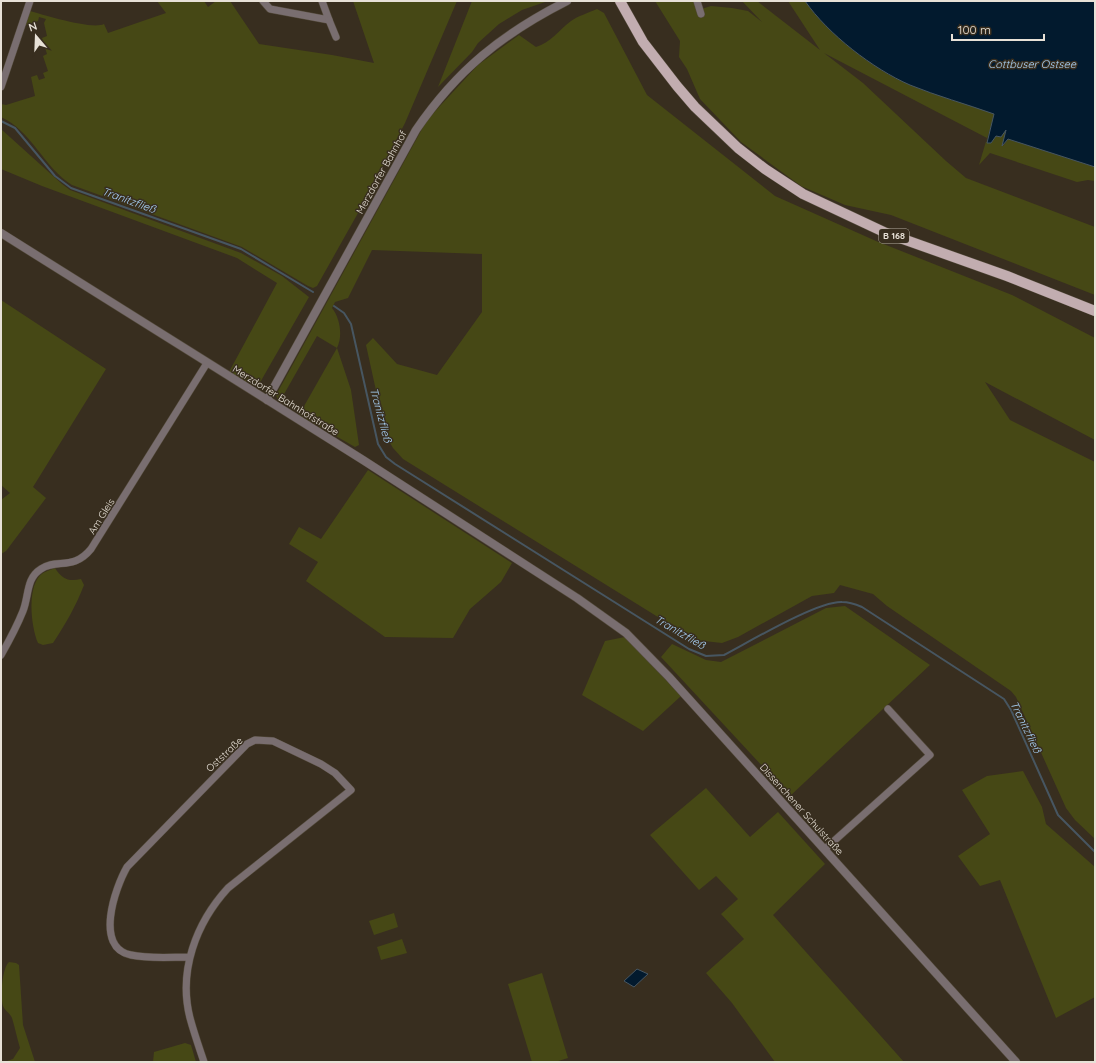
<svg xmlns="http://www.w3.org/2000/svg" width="1096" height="1063" font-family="Quicksand,sans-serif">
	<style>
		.green { fill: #464815 }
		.water { fill: #021a2e; stroke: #475661 }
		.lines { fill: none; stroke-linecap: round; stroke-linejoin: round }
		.stream { stroke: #475661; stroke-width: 2 }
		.minor-casing { stroke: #544b3c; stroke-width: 8 }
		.tertiary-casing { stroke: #544b3c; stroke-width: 9 }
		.primary-casing { stroke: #544b3c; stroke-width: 11 }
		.minor { stroke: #796e70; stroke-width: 7 }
		.tertiary { stroke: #796e70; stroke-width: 8 }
		.primary { stroke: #c2adb0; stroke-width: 10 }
		.labels { text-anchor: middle; stroke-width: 3; stroke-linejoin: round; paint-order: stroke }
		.shield { fill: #382e1f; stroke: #b2aba0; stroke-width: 1 }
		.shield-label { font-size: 9px; font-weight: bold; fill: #e7e1d7 }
		.street-label { font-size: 10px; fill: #e7e1d7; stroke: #382e1f }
		.water-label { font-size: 11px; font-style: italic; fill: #a9d2f7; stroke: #382e1f }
	</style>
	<rect width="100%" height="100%" fill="#382e1f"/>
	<g class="green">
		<path d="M157,1h47l4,6 8,-6h14l29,43 73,11 42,8 -21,-62h104l-52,122 -38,74 -50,89 -4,2 -5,-2 -66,-39 -170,-62c-28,-17 -40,-54 -71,-68v-13l5,1 29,-9 -4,-19 6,-2 2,5 6,-2 -2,-5 5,-2 -5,-15 4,-2 -5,-16 5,-2 -3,-13 2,-4 -7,-2 -1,4 -12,4 4,-14c14,4 62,19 74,13l4,9 58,-20z"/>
		<polygon points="472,1 548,1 522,10 499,24 478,43 472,52 438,87"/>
		<path d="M655,1h39l4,9 13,-4 21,2 16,3 14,11 -20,-21h15l63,49 -32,-49h17c23,32 69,70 106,84 27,11 56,19 84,29l-9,28 5,1 5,-7 10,-6 -3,16 5,-7 87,28v14l-7,-1 -11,2 -87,-29 -11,12 8,-27 -163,-85 39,30 83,78 20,17 129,49v68l-204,-80 -46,-10 -44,-19 -60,-44 -41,-43 -13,-30 -8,-12 1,-16z"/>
		<path d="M597,9l7,4 43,82 128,101 101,45 136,54 83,43v102l-110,-58 25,38 85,42v377l-20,-19 -9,-12 -50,-111 -5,-6 -124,-85 -14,-12 -33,-9 -6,8 -22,3 -74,41 -16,6 -27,-3 -292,-181 -10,-11 -7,-12 -20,-91 7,-7 24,26 40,11 45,-63v-58l-110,-4 -24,48 -13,4 -3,6c8,10 11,28 5,40l14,42 8,55 -4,2 -56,-32 38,-67 -20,-12 -38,67 -3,-8 151,-275 51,-55 41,-30 17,12c14,-4 23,-17 35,-26 7,-5 17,-8 26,-12z"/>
		<polygon points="1,129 62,184 70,190 241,253 282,276 309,297 258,386 255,384 249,385 229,372 277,283 237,258 42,186 1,169"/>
		<polygon points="1,300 106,369 33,487 46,498 6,551 1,554 1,500 10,493 1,485"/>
		<polygon points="368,470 512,563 501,582 470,609 453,638 385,637 306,581 318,562 289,544 299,527 321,539"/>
		<path d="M55,568c7,11 14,14 26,11l3,6c-8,21 -19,40 -31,58l-10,2 -5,-2c-7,-16 -12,-59 5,-70 3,-2 8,-3 12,-5z"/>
		<polygon points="845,606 930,665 790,796 661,657 672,644 706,660 721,662 826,608"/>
		<polygon points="625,637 681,696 643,731 582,695 605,641"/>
		<polygon points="1023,771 1042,807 1046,824 1095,867 1095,997 1056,1018 1000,880 980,886 958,856 990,834 962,790 987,776"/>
		<polygon points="706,788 750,837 778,812 825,864 773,915 904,1062 775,1062 732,1003 706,973 744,939 721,914 738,899 716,876 699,890 650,835"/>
		<polygon points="394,913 398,927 374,935 369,921"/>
		<polygon points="402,939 407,953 381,960 377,947"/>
		<path d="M9,962l7,1 3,2 4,60 12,37h-31l9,-3 7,-11c-3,-10 -5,-20 -8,-30 -2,-5 -7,-7 -9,-12 -3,-9 -1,-38 6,-44z"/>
		<polygon points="542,973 568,1058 555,1062 532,1062 508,984"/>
		<polygon points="185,1043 191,1045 196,1062 153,1062 154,1052"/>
	</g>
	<g class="water">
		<path d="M805,1h290v166l-87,-28 -6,7 4,-16 -5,7 -5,-1 -5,7h-4l7,-29c-28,-10 -57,-18 -84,-29 -37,-16 -82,-51 -105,-84z"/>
		<polygon points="637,969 648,974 634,987 624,981"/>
	</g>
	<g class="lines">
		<g class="stream">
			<polyline points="1,121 15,128 55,176 71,188 241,249 313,292"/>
			<path d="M334,306l10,7 7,11 27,120 8,13 9,7 294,185 17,7 18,-1c25,-13 93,-54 118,-53 7,0 13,2 20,5l142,92 7,11 47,105 37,37"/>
		</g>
		<g class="minor-casing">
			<g id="minor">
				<polyline points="263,1 270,9 329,20 322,1"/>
				<polyline points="697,1 701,14"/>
				<polyline points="329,20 336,37"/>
				<polyline points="1,87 30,1"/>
				<path d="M1,655c8,-14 16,-29 22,-44 6,-15 3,-33 18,-42 16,-11 32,2 50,-20l116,-186"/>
				<polyline points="825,849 930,755 888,709"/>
				<path d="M190,957c-19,0 -41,2 -59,-2 -37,-7 -16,-67 -4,-88l120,-123 8,-4 18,1 48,23 14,9 16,17 -123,98c-32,35 -50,83 -38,130 4,15 9,29 14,44"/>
			</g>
		</g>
		<g class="tertiary-casing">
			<g id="tertiary">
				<polyline points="1,233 363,460 577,598 626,633 669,677 1016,1062"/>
				<path d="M267,400l149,-270c41,-60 86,-96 151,-129"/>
			</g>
		</g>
		<g class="primary-casing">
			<polyline id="primary" points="620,1 643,42 677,86 695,107 738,148 765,169 803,194 886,233 1007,276 1095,311"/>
		</g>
		<use href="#minor" class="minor"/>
		<use href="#tertiary" class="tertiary"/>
		<use href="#primary" class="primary"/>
	</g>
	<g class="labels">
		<rect class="shield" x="879" y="229" width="30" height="14" rx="3"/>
		<g class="shield-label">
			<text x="894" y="239">B 168</text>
		</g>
		<g class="street-label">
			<text transform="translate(381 172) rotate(-61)" y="4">Merzdorfer Bahnhof</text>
			<text transform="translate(286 400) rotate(32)" y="4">Merzdorfer Bahnhofstraße</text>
			<text transform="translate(101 516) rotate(-58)" y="4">Am Gleis</text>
			<text transform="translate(224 754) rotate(-43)" y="4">Oststraße</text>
			<text transform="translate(802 809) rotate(48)" y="4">Dissenchener Schulstraße</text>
		</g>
		<g class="water-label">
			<text x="1032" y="68">Cottbuser Ostsee</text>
			<text transform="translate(129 200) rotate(20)" y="4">Tranitzfließ</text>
			<text transform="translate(381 415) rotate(75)" y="4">Tranitzfließ</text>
			<text transform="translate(680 632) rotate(30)" y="4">Tranitzfließ</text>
			<text transform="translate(1026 727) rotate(64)" y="4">Tranitzfließ</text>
		</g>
	</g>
	<rect width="1096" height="1063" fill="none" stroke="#e7e1d7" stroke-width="4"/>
	<g transform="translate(36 36) rotate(341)" stroke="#382e1f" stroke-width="3" paint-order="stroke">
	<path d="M0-3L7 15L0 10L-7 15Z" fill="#e7e1d7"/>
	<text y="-6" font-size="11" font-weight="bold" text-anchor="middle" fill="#e7e1d7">N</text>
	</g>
	<path d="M952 34v6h92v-6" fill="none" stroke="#e7e1d7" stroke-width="2"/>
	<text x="958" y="34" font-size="12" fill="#e7e1d7" stroke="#382e1f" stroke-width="3" paint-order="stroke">100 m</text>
</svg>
